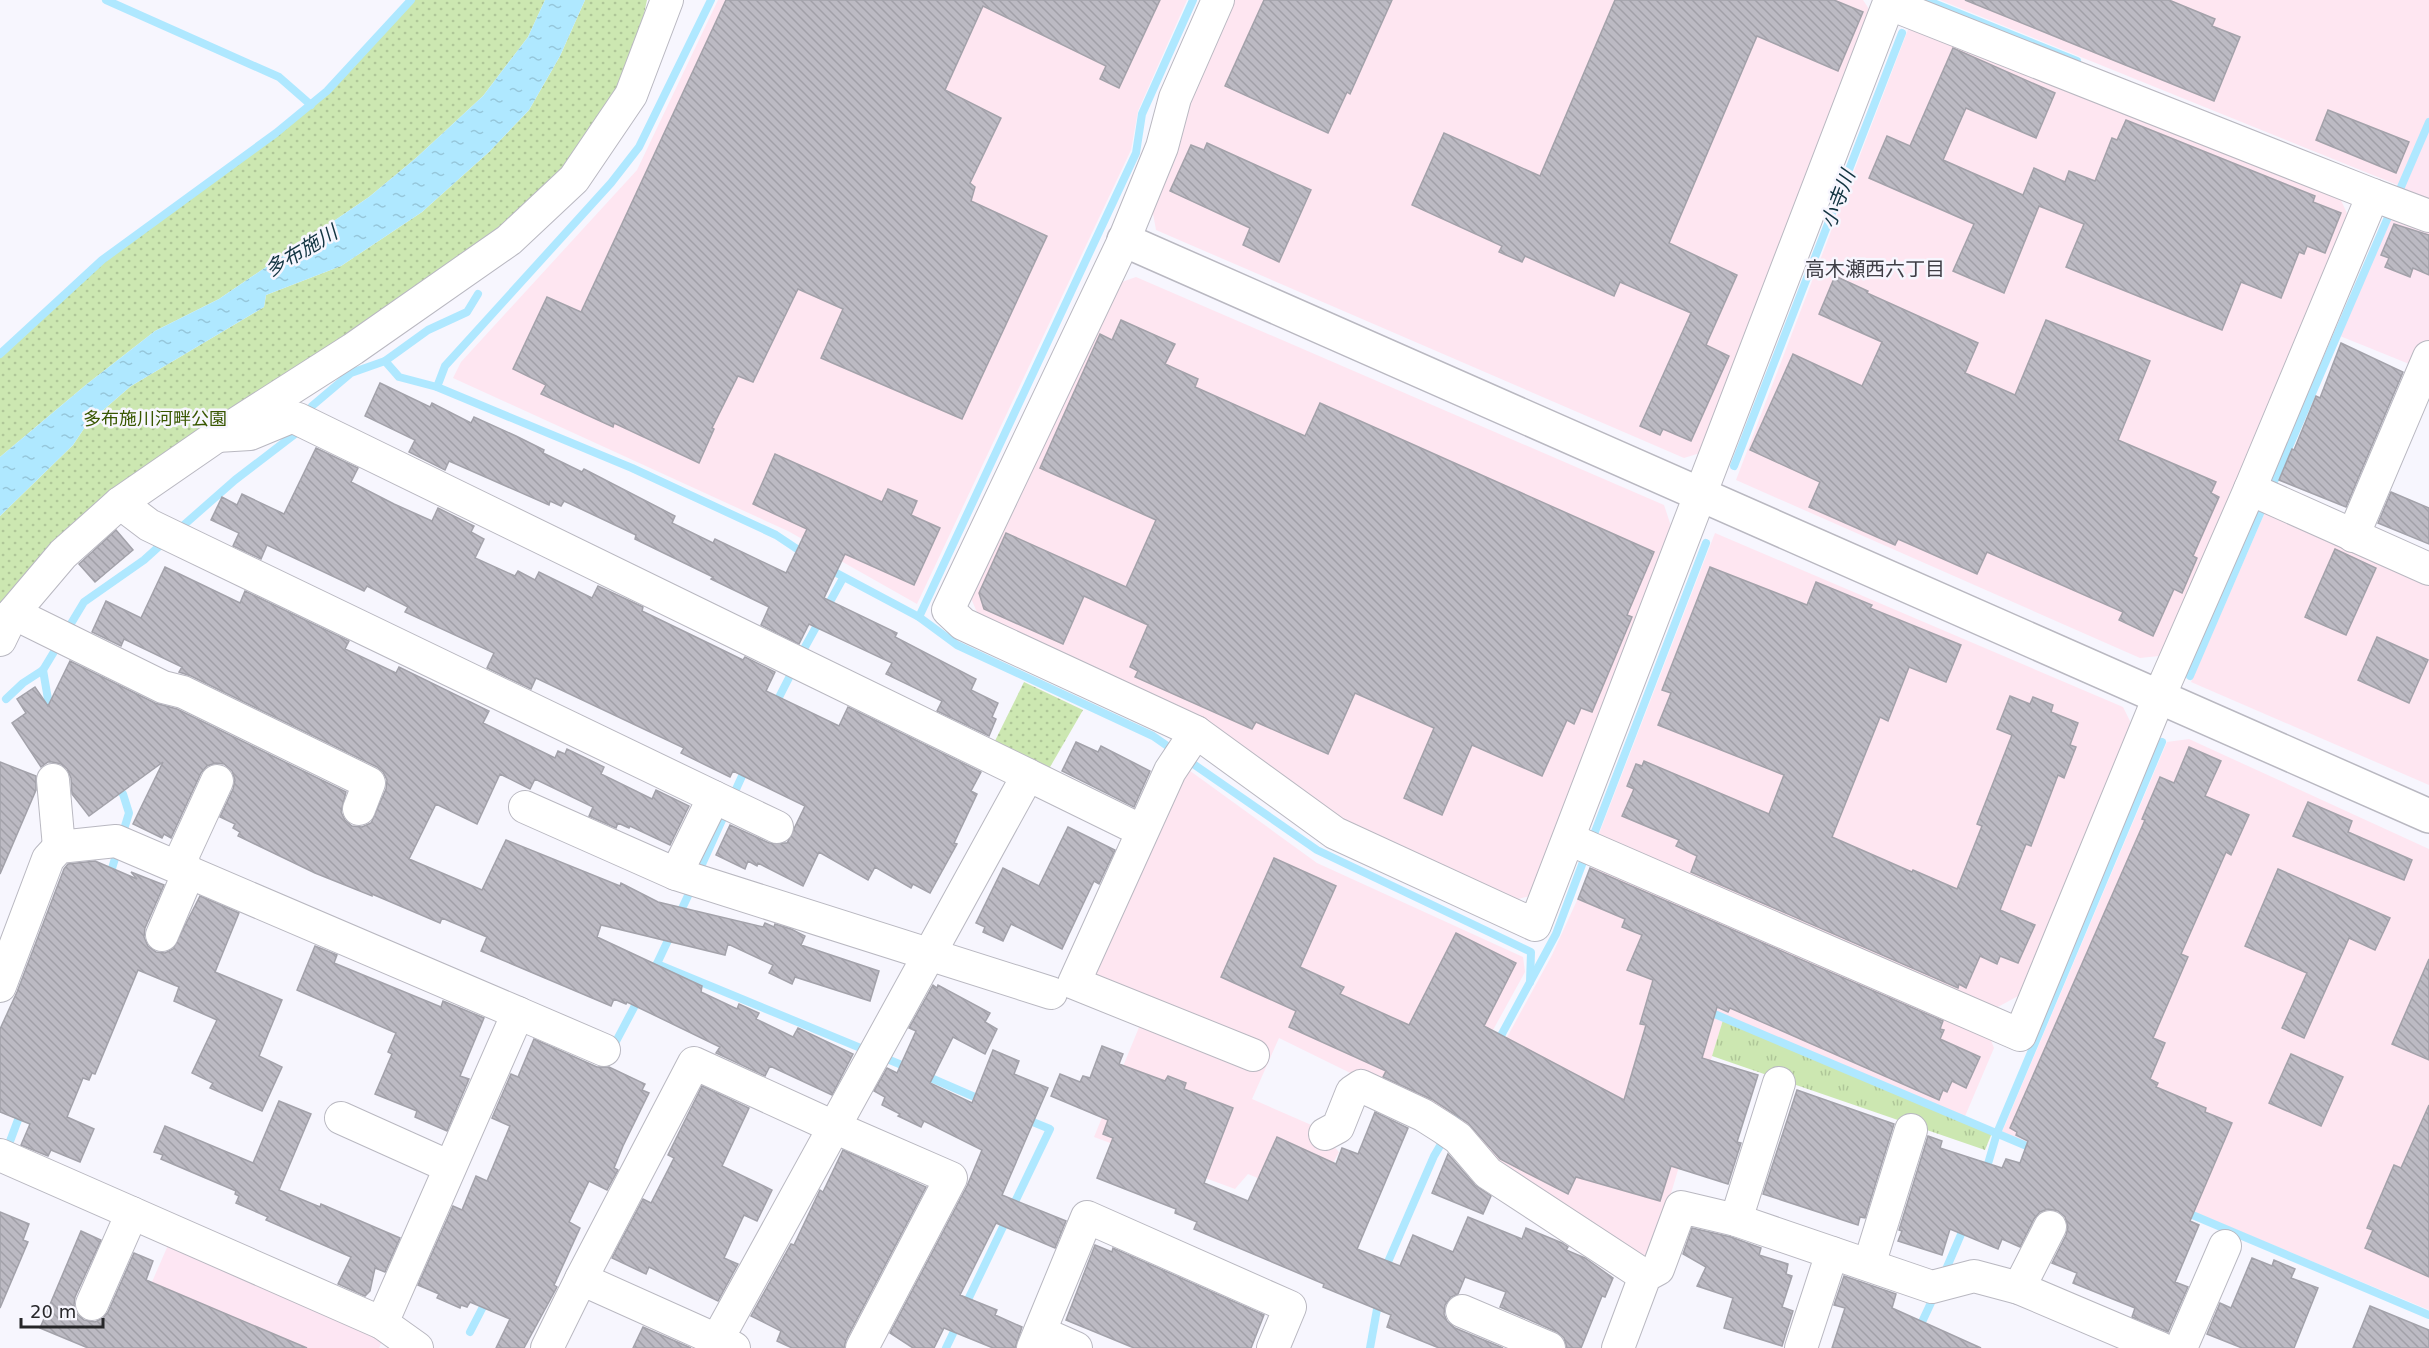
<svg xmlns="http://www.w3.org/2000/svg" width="2429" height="1348" font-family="'DejaVu Sans','Noto Sans JP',sans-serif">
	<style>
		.commercial { fill: #fde6f3 }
		.industrial { fill: #fee6f1 }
		.grass { fill: url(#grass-tufts) }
		.park { fill: url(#park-dots) }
		.water { fill: url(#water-ripples) }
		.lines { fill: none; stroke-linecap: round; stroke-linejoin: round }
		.stream { stroke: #afe8ff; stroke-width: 8 }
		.building { fill: url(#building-back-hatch); stroke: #a3a2aa; stroke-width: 1.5 }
		.street-casing { stroke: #b9b8c1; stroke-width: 34 }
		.secondary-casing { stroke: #b9b8c1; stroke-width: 36 }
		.street { stroke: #fff; stroke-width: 32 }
		.secondary { stroke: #fff; stroke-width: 33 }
		.labels { text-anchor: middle; stroke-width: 5; stroke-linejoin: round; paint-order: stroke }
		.park-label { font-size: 18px; fill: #385700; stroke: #f7f6fe }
		.water-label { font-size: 20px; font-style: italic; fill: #123441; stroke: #f7f6fe }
		.neighbourhood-label { font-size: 20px; fill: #3f3e46; stroke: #f7f6fe }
	</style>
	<defs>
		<pattern id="grass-tufts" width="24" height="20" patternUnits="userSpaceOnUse" patternTransform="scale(1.5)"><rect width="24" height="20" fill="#cce7b1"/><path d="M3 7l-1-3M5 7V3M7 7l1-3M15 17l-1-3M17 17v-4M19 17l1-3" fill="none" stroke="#afc698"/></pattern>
		<pattern id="park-dots" width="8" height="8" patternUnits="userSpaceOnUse" patternTransform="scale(1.5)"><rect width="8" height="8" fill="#cce7b1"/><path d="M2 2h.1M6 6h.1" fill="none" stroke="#afc698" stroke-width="1.8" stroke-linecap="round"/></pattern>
		<pattern id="water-ripples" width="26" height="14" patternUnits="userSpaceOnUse" patternTransform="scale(1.5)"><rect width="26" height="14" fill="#afe8ff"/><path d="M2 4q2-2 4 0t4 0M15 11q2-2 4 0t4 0" fill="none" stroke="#96c7db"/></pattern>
		<pattern id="building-back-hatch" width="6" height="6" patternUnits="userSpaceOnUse" patternTransform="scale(1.5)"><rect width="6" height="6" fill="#bcbac3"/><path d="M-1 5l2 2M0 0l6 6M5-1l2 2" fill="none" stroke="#a1a0a8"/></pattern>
	</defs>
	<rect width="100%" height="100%" fill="#f7f6fe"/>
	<g class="commercial">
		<polygon points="2429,117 2429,372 2335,334"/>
		<polygon points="169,1243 383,1339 379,1348 123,1348"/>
	</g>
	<g class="industrial">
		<polygon points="718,0 1187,0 1138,111 1131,150 917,604 788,531 453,378 461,362 637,170"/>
		<polygon points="1233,0 1863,0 1873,15 1700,453 1684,458 1156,230 1152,208 1176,158 1186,105"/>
		<polygon points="1940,0 2429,0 2429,117 2400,186"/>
		<polygon points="1909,27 2340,198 2350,220 2159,656 2140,658 1736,480"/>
		<polygon points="1136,277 1664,505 1671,526 1530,896 1506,902 1348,827 979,617 970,596 1116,284"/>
		<polygon points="2266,510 2429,580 2429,785 2191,682"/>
		<polygon points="1715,533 2123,707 2131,723 2018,996 1996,1008 1599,834"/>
		<polygon points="2189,739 2429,849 2429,1310 2002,1132 2167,742"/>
		<polygon points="1164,752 1317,863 1523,957 1525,972 1444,1119 1279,1038 1252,1099 1316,1127 1339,1152 1313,1201 1248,1174 1235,1189 1094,1137 1142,1020 1057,987"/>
		<polygon points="1595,861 1987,1030 1994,1048 1963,1121 1723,1020 1651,1260 1639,1264 1499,1171 1459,1125 1552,955"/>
	</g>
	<polygon class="grass" points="1723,1020 1992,1133 1985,1150 1712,1056"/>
	<g class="park">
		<polygon points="411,0 545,0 528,37 483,96 416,158 369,197 219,299 155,331 87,384 0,457 0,354 102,260 276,133 327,91"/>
		<polygon points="585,0 647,0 636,51 622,86 558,179 525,214 313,358 0,617 0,516 73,445 87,424 131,386 264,307 266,295 341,266 422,212 489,152 529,110 560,56"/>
		<polygon points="1024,682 1083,710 1046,774 991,749"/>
	</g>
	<polygon class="water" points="545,0 585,0 560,56 529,110 489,152 422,212 341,266 266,295 264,307 131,386 87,424 73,445 0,516 0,457 87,384 155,331 219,299 369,197 416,158 483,96 528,37"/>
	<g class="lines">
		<g class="stream">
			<polyline points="106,0 279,77 311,105"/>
			<polyline points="711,0 639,147 611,183 445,366 437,387 632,468 776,535 806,555"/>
			<polyline points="1926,0 2077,61"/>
			<polyline points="0,354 102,260 276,133 327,91 411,0"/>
			<polyline points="385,361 399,377 437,387"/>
			<polyline points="306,416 312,406 351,373 385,361 428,330 467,312 478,294"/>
			<polyline points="1734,466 1902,33"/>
			<polyline points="2270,491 2429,122"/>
			<polyline points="177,531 235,480 295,434 299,427"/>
			<polyline points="827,568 919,617 957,645 1153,736 1317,850 1531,952 1530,982"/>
			<polyline points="919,617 1136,153 1142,114 1193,0"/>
			<polyline points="800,656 843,578"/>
			<polyline points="43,670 50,711 53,713"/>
			<polyline points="2190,676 2265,502"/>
			<polyline points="6,699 23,683 43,670 84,602 144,560 165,541"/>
			<polyline points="774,707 794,668"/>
			<polyline points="1591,842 1706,543"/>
			<polyline points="698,873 747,765"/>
			<polyline points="109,878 129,813 123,794 114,784"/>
			<polyline points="678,917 693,885"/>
			<polyline points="657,964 909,1068"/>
			<polyline points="652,974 672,932"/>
			<polyline points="1705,1010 2036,1150"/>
			<polyline points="1497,1043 1556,934 1586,854"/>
			<polyline points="612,1049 640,996"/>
			<polyline points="924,1075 984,1101"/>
			<polyline points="9,1144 22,1109"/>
			<polyline points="1985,1174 1997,1133 2162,742"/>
			<polyline points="2183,1211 2429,1315"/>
			<polyline points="1384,1271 1434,1156 1463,1107"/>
			<polyline points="1944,1274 1965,1225"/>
			<polyline points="964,1308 1050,1129 1023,1118"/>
			<polyline points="470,1332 487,1299"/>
			<polyline points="946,1348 958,1323"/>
			<polyline points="1370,1348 1379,1298"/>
			<polyline points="1910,1348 1935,1294"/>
		</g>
	</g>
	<g class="building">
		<polygon points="726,0 1160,0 1119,88 1100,79 1106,66 983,6 945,90 1001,118 970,183 975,187 971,201 1047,236 962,419 821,358 843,309 798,289 753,382 738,376 712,428 714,429 699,463 614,423 613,427 541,394 546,385 513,369 547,297 581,312"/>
		<polygon points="1264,0 1392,0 1350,94 1347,92 1328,133 1225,86"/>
		<polygon points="1615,0 1834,0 1863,12 1838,71 1757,36 1669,243 1737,275 1706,345 1729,356 1691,441 1663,429 1660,435 1640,426 1691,313 1620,282 1614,296 1525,256 1522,262 1499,252 1502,246 1412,205 1444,133 1540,176"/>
		<polygon points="1965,0 2169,0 2215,19 2212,26 2240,37 2214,101"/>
		<polygon points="1953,48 2055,93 2036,138 1966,108 1943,160 2023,195 2034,168 2065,182 2069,171 2095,181 2112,138 2117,140 2126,120 2315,196 2313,202 2341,213 2325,253 2307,246 2304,254 2299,252 2281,298 2241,282 2222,330 2066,267 2084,224 2039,206 2004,293 1953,271 1974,224 1869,178 1887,136 1910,146"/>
		<polygon points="2328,110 2409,142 2396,173 2316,140"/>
		<polygon points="1207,143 1311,190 1279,262 1243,245 1250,228 1170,191 1191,145 1204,150"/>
		<polygon points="2394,224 2429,235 2429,275 2413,268 2410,277 2385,267 2389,258 2381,255"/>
		<polygon points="1835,276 1868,291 1867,293 1978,343 1965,373 2015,395 2046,320 2150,361 2118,440 2216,482 2211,493 2219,497 2193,556 2197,558 2182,593 2174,589 2153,636 2119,620 2123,612 1987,552 1977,574 1898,539 1895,545 1809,507 1820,482 1750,450 1793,354 1862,386 1882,342 1819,314"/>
		<polygon points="1121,320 1175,344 1165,364 1198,379 1195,387 1305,436 1320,403 1654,552 1627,615 1632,617 1592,712 1581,708 1574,724 1567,720 1542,776 1472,745 1442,815 1404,798 1434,728 1355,693 1328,754 1256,722 1252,729 1135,677 1138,671 1130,667 1148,625 1084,596 1063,644 984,609 979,593 1006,533 1126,587 1156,520 1040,468 1100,334 1112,340"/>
		<polygon points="2341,343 2403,372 2346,507 2279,480 2292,449 2294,450 2316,396 2320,398"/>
		<polygon points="380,383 430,407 432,403 471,423 474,417 516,436 544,450 543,453 582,472 584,469 675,516 672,523 713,543 715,539 786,573 807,529 753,504 775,454 882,502 888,489 917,501 911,515 940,528 914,585 845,554 824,598 897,633 895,637 976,679 971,690 998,703 992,717 996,719 989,736 937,711 942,701 886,674 892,663 809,624 799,644 761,625 769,607 711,579 713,577 635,539 636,535 564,501 561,506 550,501 549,505 449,461 445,470 409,452 415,440 365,416"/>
		<polygon points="316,448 358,468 351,482 394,504 432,521 438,508 474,526 471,532 484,539 475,558 515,576 518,571 535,580 539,572 592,598 598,586 643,607 642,611 702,640 743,660 745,657 775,672 766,691 839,726 848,707 981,772 971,791 977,794 954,843 957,844 930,893 913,884 911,888 875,867 868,880 819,852 803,886 758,863 757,866 748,861 745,869 716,855 730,825 769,843 787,843 805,806 733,771 730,777 681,753 684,748 536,678 531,689 487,668 494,653 405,612 408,607 367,586 364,591 267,545 261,559 233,546 239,533 211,520 222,497 237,505 242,494 284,514"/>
		<polygon points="2391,492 2429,508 2429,544 2378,523"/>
		<polygon points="116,530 133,550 95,582 79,564"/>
		<polygon points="2335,549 2376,568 2346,635 2305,617"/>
		<polygon points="165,567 240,603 245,591 349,641 345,649 396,673 399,667 489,711 483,723 555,758 558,751 565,754 567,749 604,767 601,774 652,799 656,790 689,806 670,845 630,826 629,828 618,823 616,828 589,816 593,807 535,779 530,789 500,774 477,824 436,804 409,859 482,890 506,840 620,886 621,883 658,902 763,927 765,923 774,927 775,924 791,929 805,936 801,945 879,971 870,1001 795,977 792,984 769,973 773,965 728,944 725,955 601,925 597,937 702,986 701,992 737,1009 739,1004 759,1013 756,1019 793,1037 798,1028 853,1054 832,1095 770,1066 765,1076 716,1053 720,1047 627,1002 626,1004 614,999 611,1006 481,951 487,937 442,918 440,923 372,894 372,896 315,873 238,836 240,832 233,828 235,824 220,817 233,789 235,780 232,771 224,764 216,763 207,766 201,773 171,838 164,834 162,838 133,824 163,762 89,816 72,794 71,778 67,769 61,764 52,762 48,762 41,767 12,723 26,713 17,699 35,687 48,706 70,661 155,703 177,709 346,792 341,812 345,820 352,826 362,827 371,823 386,789 387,780 383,772 377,767 191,676 179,672 182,667 124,639 121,646 92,632 106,601 141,618"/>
		<polygon points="1710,567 1807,605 1816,582 1872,605 1870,608 1961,645 1946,682 1909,667 1888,721 1880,717 1832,837 1912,872 1913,870 1957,889 1982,826 1977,824 2012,735 1997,729 2010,696 2030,704 2033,697 2053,705 2051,712 2078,723 2070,745 2076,747 2064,778 2058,775 2031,846 2026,844 2000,910 2035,925 2018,963 2000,956 1997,964 1980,956 1966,988 1959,984 1958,988 1691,872 1697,856 1676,846 1679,840 1622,816 1634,789 1627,786 1636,764 1642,766 1644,761 1769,814 1784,775 1658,725 1671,693 1662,690"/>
		<polygon points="2377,637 2428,660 2409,703 2358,680"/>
		<polygon points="1076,742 1098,752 1101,746 1150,771 1134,807 1062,771"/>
		<polygon points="2189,747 2221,761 2205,796 2249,815 2231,855 2226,852 2181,954 2188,957 2153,1038 2165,1043 2150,1079 2158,1083 2156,1087 2206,1108 2205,1112 2232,1123 2190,1221 2199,1225 2175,1282 2188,1287 2168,1332 2132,1317 2135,1308 2073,1283 2077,1273 2052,1263 2066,1235 2068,1227 2065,1217 2058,1211 2048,1209 2040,1212 2034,1219 2020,1247 2002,1239 1998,1249 1950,1229 1942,1255 1898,1241 1902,1231 1899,1230 1928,1136 1942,1141 1940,1148 2002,1168 2006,1159 2020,1163 2028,1141 2016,1135 2017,1132 2010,1128 2145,820 2142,819 2160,777 2174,783"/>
		<polygon points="0,762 36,776 36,790 0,874"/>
		<polygon points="2308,802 2352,821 2348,832 2412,860 2404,880 2293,836"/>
		<polygon points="1068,827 1115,850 1099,884 1094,881 1062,949 1011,924 1003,941 983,932 985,927 976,923 1003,868 1039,886"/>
		<polygon points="1274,858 1336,886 1300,967 1344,987 1340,994 1409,1025 1456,933 1516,963 1484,1026 1624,1100 1646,1025 1640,1024 1653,980 1627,970 1642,935 1622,927 1625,919 1578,899 1590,868 1943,1021 1940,1029 1944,1030 1940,1039 1980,1057 1966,1088 1952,1081 1947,1092 1943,1090 1939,1100 1730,1008 1728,1012 1717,1007 1702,1058 1758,1075 1737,1142 1741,1143 1728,1184 1671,1166 1660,1201 1576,1177 1568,1194 1500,1159 1468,1123 1433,1100 1383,1077 1386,1071 1289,1027 1296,1011 1221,977"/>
		<polygon points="95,861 137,879 131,872 164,885 145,928 144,937 148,946 156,952 165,953 173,949 200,896 239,913 215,972 282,1000 259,1056 282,1067 262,1111 210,1088 213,1083 192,1073 217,1020 174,1001 179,987 138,970 95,1074 92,1073 89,1080 83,1078 67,1117 94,1129 80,1162 51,1150 48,1156 21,1145 30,1124 0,1112 0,1029 17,992 64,869 68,864"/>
		<polygon points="2278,869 2390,918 2375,950 2349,938 2304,1038 2282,1028 2307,973 2245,946"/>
		<polygon points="315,946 337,955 334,963 441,1007 443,1001 484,1018 460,1076 469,1079 447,1131 415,1117 417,1111 375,1094 392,1054 388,1052 396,1033 297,990"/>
		<polygon points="2429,959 2429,1060 2392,1044"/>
		<polygon points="933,985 937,988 938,985 990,1013 985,1022 997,1029 985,1054 953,1037 930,1083 972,1103 993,1050 1019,1061 1014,1074 1048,1088 1002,1195 1066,1221 1055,1248 996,1223 960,1295 997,1310 995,1315 1022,1327 1015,1348 993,1348 944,1328 934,1348 913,1348 890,1333 967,1186 982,1150 924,1121 921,1127 898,1116 900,1114 882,1105 885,1097 874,1091 887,1068 897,1073 916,1031 909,1028"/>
		<polygon points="534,1039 597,1067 609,1067 645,1084 642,1090 649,1093 623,1146 614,1168 618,1170 607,1190 589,1181 569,1222 580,1228 554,1285 557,1287 524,1348 496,1348 510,1319 470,1302 467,1307 461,1305 460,1308 437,1298 439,1294 418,1285 453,1206 462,1210 476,1176 487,1181 510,1126 492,1118 511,1074 518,1077"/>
		<polygon points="1102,1046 1123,1054 1119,1064 1165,1081 1168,1076 1186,1083 1184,1089 1233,1108 1204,1183 1248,1201 1277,1137 1336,1164 1342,1148 1358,1154 1375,1112 1408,1128 1357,1249 1400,1266 1413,1235 1453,1252 1468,1217 1522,1239 1526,1228 1562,1243 1568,1247 1566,1250 1585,1258 1613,1278 1605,1297 1602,1296 1581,1348 1567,1348 1564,1338 1557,1332 1500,1307 1506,1292 1465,1277 1458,1294 1451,1297 1445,1305 1444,1314 1447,1321 1455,1328 1503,1348 1439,1348 1387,1327 1391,1315 1323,1287 1324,1284 1194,1229 1197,1222 1175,1213 1176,1209 1097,1178 1113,1138 1103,1134 1108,1120 1051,1096 1060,1074 1080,1082 1083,1076 1090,1078"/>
		<polygon points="2291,1054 2343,1077 2321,1126 2269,1103"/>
		<polygon points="702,1086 749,1108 722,1166 772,1190 757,1221 744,1215 724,1258 738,1264 718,1301 649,1267 646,1274 612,1258 643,1199 651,1203 674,1158 668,1155"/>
		<polygon points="1797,1090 1894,1124 1865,1218 1860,1217 1858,1225 1763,1194"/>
		<polygon points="279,1101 311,1114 279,1190 320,1207 321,1204 400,1238 385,1272 375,1268 370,1291 365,1296 338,1284 351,1257 266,1220 268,1217 236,1203 239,1196 235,1194 236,1191 161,1159 163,1155 154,1152 165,1126 253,1163"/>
		<polygon points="2429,1105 2429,1277 2365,1248 2373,1230 2367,1228 2394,1165 2401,1168"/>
		<polygon points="843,1150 926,1187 846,1340 844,1348 792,1348 777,1341 781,1331 751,1316 791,1244 794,1245 820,1190 823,1192"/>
		<polygon points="1448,1154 1475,1185 1491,1196 1483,1214 1432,1193"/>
		<polygon points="0,1212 29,1224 23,1240 28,1242 0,1308"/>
		<polygon points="1692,1228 1731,1237 1761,1248 1759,1255 1788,1264 1786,1274 1792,1276 1782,1307 1793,1311 1782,1346 1724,1328 1733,1298 1697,1286 1706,1267 1683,1254"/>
		<polygon points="81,1231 101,1240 75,1297 74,1305 77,1314 84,1320 95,1322 103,1318 108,1312 134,1253 153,1261 146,1280 307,1348 88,1348 40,1328"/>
		<polygon points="1095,1245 1112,1252 1113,1248 1264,1315 1251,1348 1134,1348 1066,1320"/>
		<polygon points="2252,1258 2272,1266 2274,1260 2295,1269 2291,1278 2318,1288 2294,1348 2242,1348 2207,1334 2220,1303 2231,1308"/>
		<polygon points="1844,1276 1896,1294 1892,1308 1981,1348 1832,1348 1845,1308 1834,1305"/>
		<polygon points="2370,1306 2429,1330 2429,1348 2353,1348"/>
		<polygon points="643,1327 691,1348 633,1348"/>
	</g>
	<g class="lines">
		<g class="street-casing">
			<g id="street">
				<polyline points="1218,0 1175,98 1162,147 1124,240 948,610 963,624 1196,732 1335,833 1535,925 1890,0"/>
				<polyline points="2373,195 2429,216"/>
				<polyline points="217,436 250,434 291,417 298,419 1028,775 717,1340 734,1348"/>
				<polyline points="2250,489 2429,569"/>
				<polyline points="120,503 149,525 714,797 676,874 1051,993"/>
				<polyline points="2353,536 2429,357"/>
				<polyline points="13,613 163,687 183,692 369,783 359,809"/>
				<polyline points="0,640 13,613 63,554 120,503 217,436 353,349 509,240 574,179 631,95 667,0"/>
				<polyline points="1196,732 1170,771 1074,983 1253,1055"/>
				<polyline points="1028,775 1128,824"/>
				<polyline points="53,780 59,847"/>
				<polyline points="714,797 777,827"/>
				<polyline points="525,807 676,874"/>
				<polyline points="1569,839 2020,1035 2159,697 2250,489 2373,195 1890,4"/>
				<polyline points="162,935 185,881 183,855 217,781"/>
				<polyline points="0,986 48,859 59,847 116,841 518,1013 382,1323"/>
				<polyline points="518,1013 604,1050"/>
				<polyline points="341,1118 450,1167"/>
				<polyline points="1325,1134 1338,1127 1352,1092 1361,1086 1423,1115 1445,1129 1458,1138 1488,1173 1645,1276"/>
				<polyline points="0,1155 382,1323 417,1348"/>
				<polyline points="1736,1220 1779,1083"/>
				<polyline points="1869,1265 1911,1130"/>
				<polyline points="581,1279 694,1063 834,1127 951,1178 862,1348"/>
				<polyline points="2019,1288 2050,1227"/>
				<polyline points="92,1304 132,1213"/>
				<polyline points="1462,1311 1549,1348"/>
				<polyline points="1040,1332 1076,1348"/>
				<polyline points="547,1348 581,1279 717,1340"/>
				<polyline points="1033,1348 1087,1217 1290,1307 1273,1348"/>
				<polyline points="1618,1348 1645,1276 1658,1269 1681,1207 1736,1220 1932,1287 1974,1276 2019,1288 2160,1348"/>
				<polyline points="1801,1348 1832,1253"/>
				<polyline points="2181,1348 2225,1246"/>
			</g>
		</g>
		<g class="secondary-casing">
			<polyline id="secondary" points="1124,240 2429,816"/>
		</g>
		<use href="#street" class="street"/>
		<use href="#secondary" class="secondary"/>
	</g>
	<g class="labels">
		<g class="park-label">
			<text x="155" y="425">多布施川河畔公園</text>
		</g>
		<g class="water-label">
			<text transform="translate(1838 199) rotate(-69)" y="7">小寺川</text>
			<text transform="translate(301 251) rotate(-31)" y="7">多布施川</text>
		</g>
		<g class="neighbourhood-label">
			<text x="1875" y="276">高木瀬西六丁目</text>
		</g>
	</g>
	<path d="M21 1318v9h82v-9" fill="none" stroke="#262629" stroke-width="3"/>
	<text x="30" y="1318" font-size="18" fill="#262629" stroke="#f7f6fe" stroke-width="4.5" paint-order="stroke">20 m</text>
</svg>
